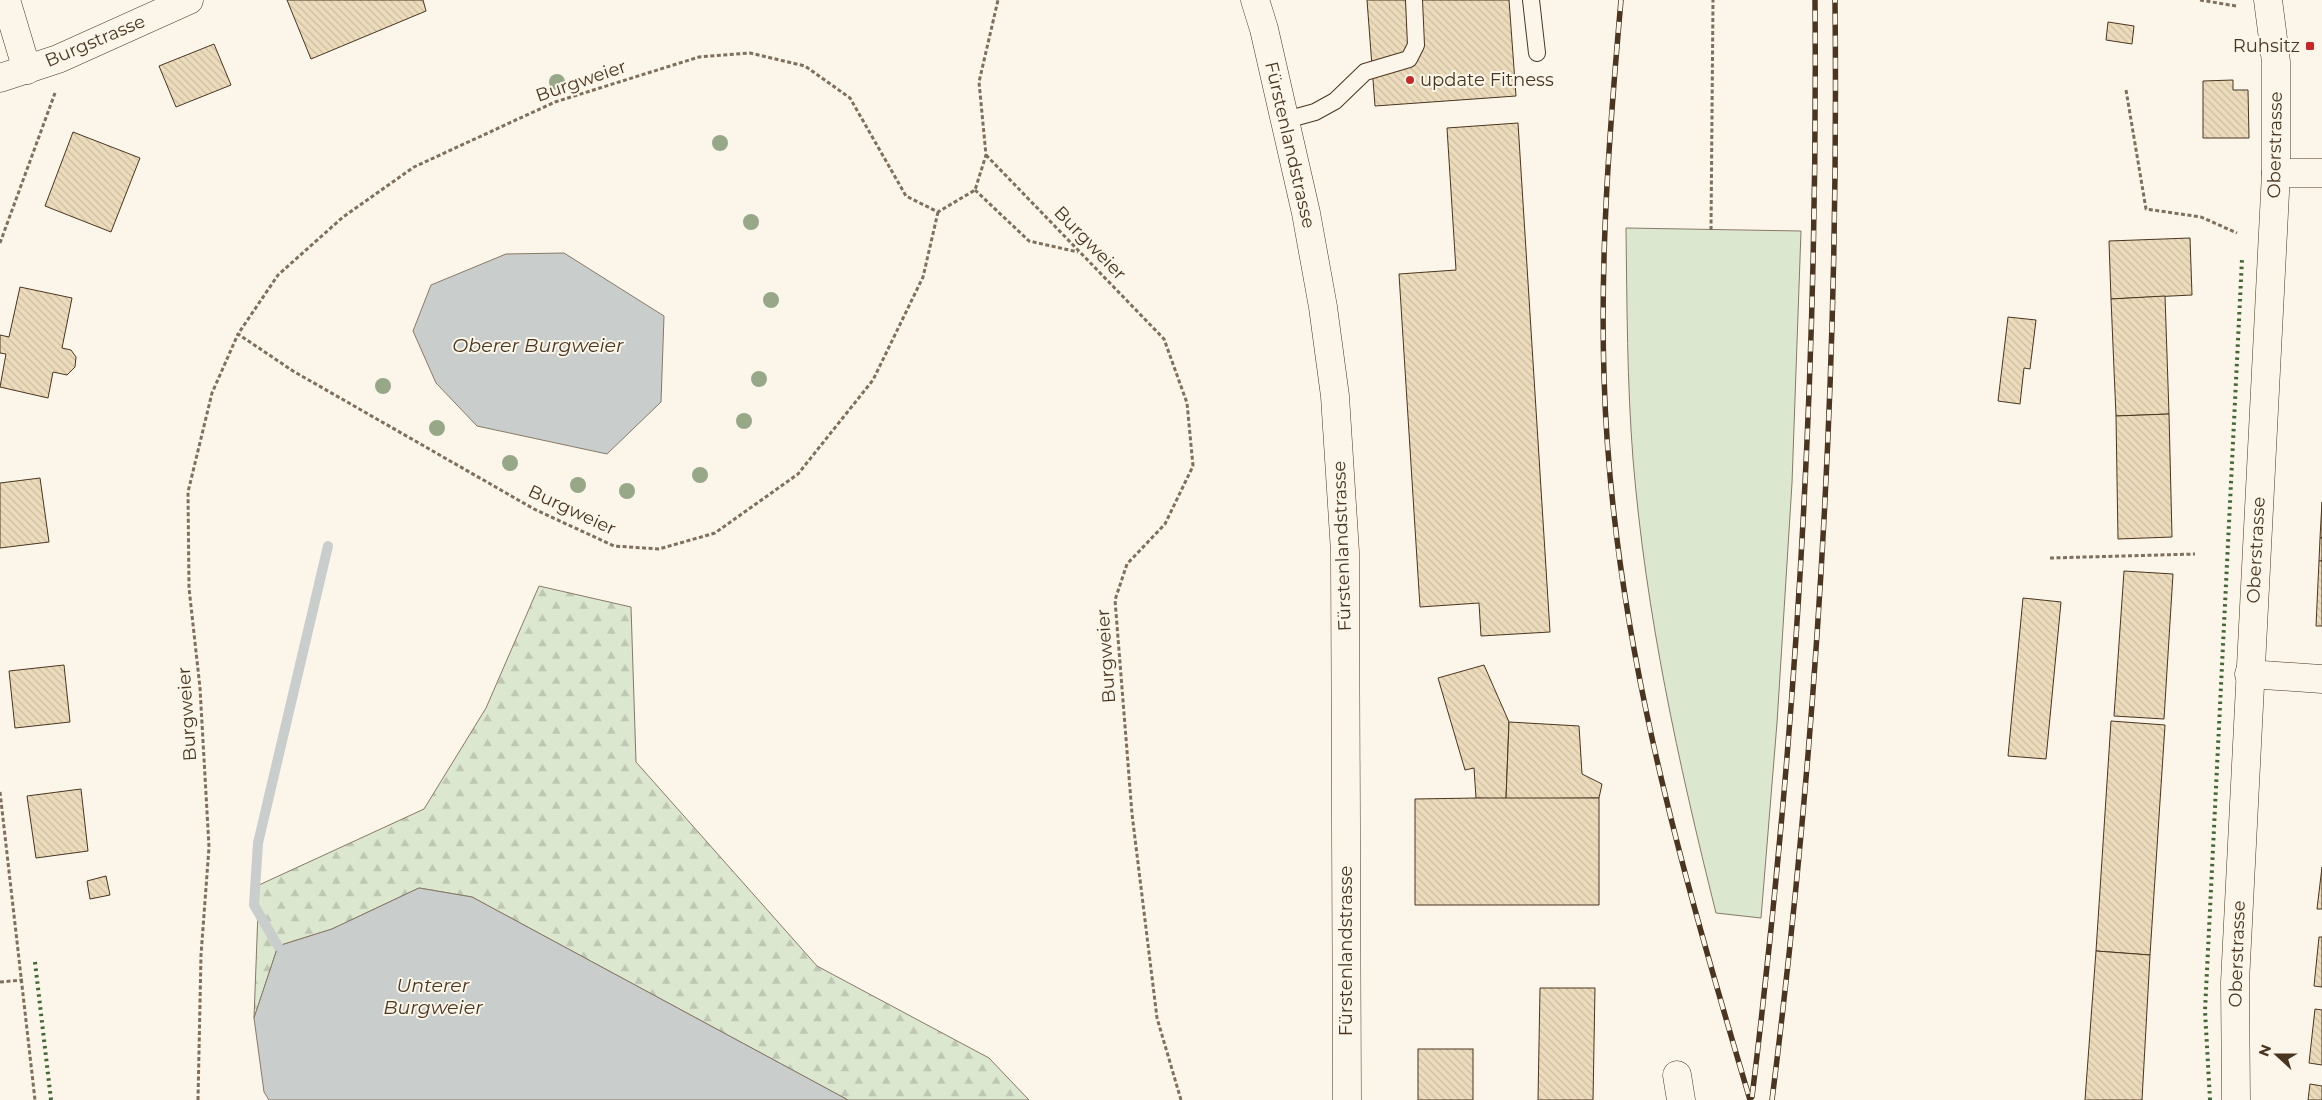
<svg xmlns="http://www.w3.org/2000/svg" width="2322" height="1100" font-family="Montserrat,sans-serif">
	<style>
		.green { fill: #dce7d0; stroke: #887966 }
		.forest { fill: url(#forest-firs); stroke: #887966 }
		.water { fill: #c9cecd; stroke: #887966 }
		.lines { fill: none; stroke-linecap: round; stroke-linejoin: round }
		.stream { stroke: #c9cecd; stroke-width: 10 }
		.building { fill: url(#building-back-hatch); stroke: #4a3520 }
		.lane-casing { stroke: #4a3520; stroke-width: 18 }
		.street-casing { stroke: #4a3520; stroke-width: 29 }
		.secondary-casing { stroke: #4a3520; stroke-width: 29 }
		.path { stroke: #7f6f5c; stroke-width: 3; stroke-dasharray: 4 2.5; stroke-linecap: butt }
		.lane { stroke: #fbf6e9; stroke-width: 16 }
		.street { stroke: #fbf6e9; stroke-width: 28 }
		.secondary { stroke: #fbf6e9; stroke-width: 28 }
		.rail-casing { stroke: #4a3520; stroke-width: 5.5 }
		.rail { stroke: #fbf6e9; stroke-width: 4; stroke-dasharray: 11; stroke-linecap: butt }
		.hedge { stroke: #436837; stroke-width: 4; stroke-dasharray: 2.5 4; stroke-linecap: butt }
		.tree { fill: #96a887 }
		.poi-dot { fill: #c62828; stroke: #fbf6e9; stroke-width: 2 }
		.labels { text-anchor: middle; stroke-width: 4; stroke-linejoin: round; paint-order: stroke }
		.street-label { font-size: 18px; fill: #4a3520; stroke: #fbf6e9 }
		.poi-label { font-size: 18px; fill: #4a3520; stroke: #fbf6e9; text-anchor: end }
		.water-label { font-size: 19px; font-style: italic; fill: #4a3520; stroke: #fbf6e9 }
	</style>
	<defs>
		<pattern id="forest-firs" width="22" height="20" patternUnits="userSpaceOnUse" patternTransform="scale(1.25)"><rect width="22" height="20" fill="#dce7d0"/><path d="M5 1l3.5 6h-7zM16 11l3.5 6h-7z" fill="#bec7b2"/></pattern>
		<pattern id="building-back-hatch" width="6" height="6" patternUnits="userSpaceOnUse" patternTransform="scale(1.25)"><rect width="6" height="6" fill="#ecdcbc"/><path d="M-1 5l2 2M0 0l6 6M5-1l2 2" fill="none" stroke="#ccbda1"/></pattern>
	</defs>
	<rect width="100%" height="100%" fill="#fbf6e9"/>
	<path class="green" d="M1626,228l175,3 -9,252 -15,240 -16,195 -45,-5c-38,-152 -70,-298 -83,-454 -6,-77 -6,-154 -7,-231z"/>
	<polygon class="forest" points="539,586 631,607 636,762 817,966 989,1058 1029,1100 848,1100 472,897 419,888 332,929 278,946 254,1018 259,885 424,809 486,708"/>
	<g class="water">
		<polygon points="564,253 664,316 661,402 607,454 477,426 436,383 413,331 431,285 506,254"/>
		<polygon points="419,888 472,897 848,1100 269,1100 264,1092 254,1018 278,946 332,929"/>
	</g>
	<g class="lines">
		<polyline class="stream" points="278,946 254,905 258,843 328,546"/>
	</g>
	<g class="building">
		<polygon points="287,0 423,0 426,11 311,59"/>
		<polygon points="1367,0 1509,0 1516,96 1375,106"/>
		<polygon points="2108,22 2134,26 2132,44 2106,40"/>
		<polygon points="214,44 231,85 176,107 159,66"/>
		<polygon points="2233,80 2233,90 2248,90 2249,138 2203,138 2203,81"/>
		<polygon points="1518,123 1550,632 1481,636 1479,603 1420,607 1399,274 1456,270 1447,128"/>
		<polygon points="73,132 140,158 111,232 45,206"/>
		<polygon points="2190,238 2192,295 2111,299 2109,241"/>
		<polygon points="20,287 72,298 62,348 71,350 76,357 75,367 67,375 53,372 48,398 0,387 6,354 0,353 0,335 9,337"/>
		<polygon points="2165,296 2169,414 2116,416 2111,299"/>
		<polygon points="2008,317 2036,320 2030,369 2024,368 2020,404 1998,401"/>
		<polygon points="2169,414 2172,537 2118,539 2116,416"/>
		<polygon points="40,478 49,542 0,548 0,483"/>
		<polygon points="2322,502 2322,538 2320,538"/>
		<polygon points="2320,538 2322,538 2322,561 2319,561"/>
		<polygon points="2319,561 2322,561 2322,626 2316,626"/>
		<polygon points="2124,571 2173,574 2164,719 2114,716"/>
		<polygon points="2023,598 2061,602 2046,759 2008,756"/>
		<polygon points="64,665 70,722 15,728 9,671"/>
		<polygon points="1484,665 1509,722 1506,799 1476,798 1474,768 1465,770 1438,678"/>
		<polygon points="2111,721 2165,725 2150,955 2096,951"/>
		<polygon points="1509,722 1579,726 1582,774 1602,784 1599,798 1506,799"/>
		<polygon points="81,789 88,851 36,858 27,796"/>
		<polygon points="1476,798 1599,798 1599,905 1415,905 1415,799"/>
		<polygon points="2322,867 2322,909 2317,909"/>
		<polygon points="106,876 110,895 90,899 87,881"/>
		<polygon points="2319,937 2322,937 2322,987 2314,986"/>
		<polygon points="2096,951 2150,955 2142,1100 2085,1100"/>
		<polygon points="1540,988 1595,988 1593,1100 1538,1100"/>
		<polygon points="2315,1009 2322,1010 2322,1065 2309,1063"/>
		<rect x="1418" y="1049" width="55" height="51"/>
		<polygon points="2310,1084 2322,1086 2322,1100 2308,1100"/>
	</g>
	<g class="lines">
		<g class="lane-casing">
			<g id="lane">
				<polyline points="1531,0 1537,53"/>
				<polyline points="1286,120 1315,112 1335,101 1365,72 1409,59 1416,45 1414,0"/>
			</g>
		</g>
		<g class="street-casing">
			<g id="street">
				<polyline points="6,0 27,70"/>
				<polyline points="0,78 58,59 189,0"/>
				<polyline points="2276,173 2322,173"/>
				<polyline points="2249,674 2322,679"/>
				<polyline points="1677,1075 1681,1100"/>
			</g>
		</g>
		<g class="secondary-casing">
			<g id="secondary">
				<polyline points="1255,0 1264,29 1306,213 1323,307 1335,396 1345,552 1347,1100"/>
				<polyline points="2236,1100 2235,982 2276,173 2276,62 2268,0"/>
			</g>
		</g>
		<g class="path">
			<polyline points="2200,0 2236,6"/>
			<polyline points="2126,90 2146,209 2201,217 2237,233"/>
			<polyline points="986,155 1164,339 1187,403 1193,466 1165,524 1127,564 1115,600 1132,814 1157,1018 1181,1100"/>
			<polyline points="975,190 1029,241 1078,252"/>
			<polyline points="938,212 923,277 873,380 798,474 715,533 659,549 614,546 534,509 293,371 238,334 278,275 343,217 414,167 555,102 699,57 750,53 805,66 850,98 906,196 938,212 975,190 986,155 979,82 998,0"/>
			<polyline points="1711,230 1713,0"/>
			<polyline points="0,243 55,93"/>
			<polyline points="2050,558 2195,554"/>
			<polyline points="0,792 35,1100"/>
			<polyline points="0,982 23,980"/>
			<polyline points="198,1100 201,955 209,847 200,688 189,588 188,492 212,393 238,334"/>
		</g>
		<use href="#lane" class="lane"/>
		<use href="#street" class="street"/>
		<use href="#secondary" class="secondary"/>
		<g class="rail-casing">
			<g id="rail">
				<path d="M1621,0c-11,125 -21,250 -17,376 7,251 75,485 146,724"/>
				<path d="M1752,1097c45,-364 66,-730 63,-1097"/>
				<path d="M1772,1100c46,-365 67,-733 63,-1100"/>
			</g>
		</g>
		<use href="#rail" class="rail"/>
		<g class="hedge">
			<polyline points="35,962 51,1100"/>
			<polyline points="2210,1100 2205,1011 2242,259"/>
		</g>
	</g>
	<g class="tree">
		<circle cx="557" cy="82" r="8"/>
		<circle cx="720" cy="143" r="8"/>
		<circle cx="751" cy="222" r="8"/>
		<circle cx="771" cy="300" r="8"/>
		<circle cx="759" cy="379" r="8"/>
		<circle cx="383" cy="386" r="8"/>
		<circle cx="744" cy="421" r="8"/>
		<circle cx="437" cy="428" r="8"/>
		<circle cx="510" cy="463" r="8"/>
		<circle cx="700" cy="475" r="8"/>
		<circle cx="578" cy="485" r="8"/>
		<circle cx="627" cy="491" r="8"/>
	</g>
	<g class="poi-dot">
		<rect x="2305" y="41" width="10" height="10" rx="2.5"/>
		<circle cx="1410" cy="80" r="5"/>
	</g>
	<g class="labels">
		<g class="street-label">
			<text transform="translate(95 41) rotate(-23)" y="6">Burgstrasse</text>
			<text transform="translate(581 81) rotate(-19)" y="6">Burgweier</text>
			<text transform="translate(1290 145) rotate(77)" y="6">Fürstenlandstrasse</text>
			<text transform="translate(2275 145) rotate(-89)" y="6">Oberstrasse</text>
			<text transform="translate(1090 243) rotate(46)" y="6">Burgweier</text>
			<text transform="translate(572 510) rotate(25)" y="6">Burgweier</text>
			<text transform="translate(1342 546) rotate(-92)" y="6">Fürstenlandstrasse</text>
			<text transform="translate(2256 550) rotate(-87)" y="6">Oberstrasse</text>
			<text transform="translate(1106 656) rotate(-94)" y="6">Burgweier</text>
			<text transform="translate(187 714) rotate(-94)" y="6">Burgweier</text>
			<text transform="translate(1346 951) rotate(-90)" y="6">Fürstenlandstrasse</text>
			<text transform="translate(2237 954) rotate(-88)" y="6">Oberstrasse</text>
		</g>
		<g class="poi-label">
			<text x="2300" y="52">Ruhsitz</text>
			<text x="1420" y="86" text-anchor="start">update Fitness</text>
		</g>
		<g class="water-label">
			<text x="538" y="352">Oberer Burgweier</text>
			<text x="433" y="992">Unterer<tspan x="433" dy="22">Burgweier</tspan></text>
		</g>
	</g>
	<g transform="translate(2277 1055) rotate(291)" stroke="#fbf6e9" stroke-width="4" paint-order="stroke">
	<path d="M0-4L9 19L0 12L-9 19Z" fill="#4a3520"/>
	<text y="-8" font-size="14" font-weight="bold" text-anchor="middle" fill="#4a3520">N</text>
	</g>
</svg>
